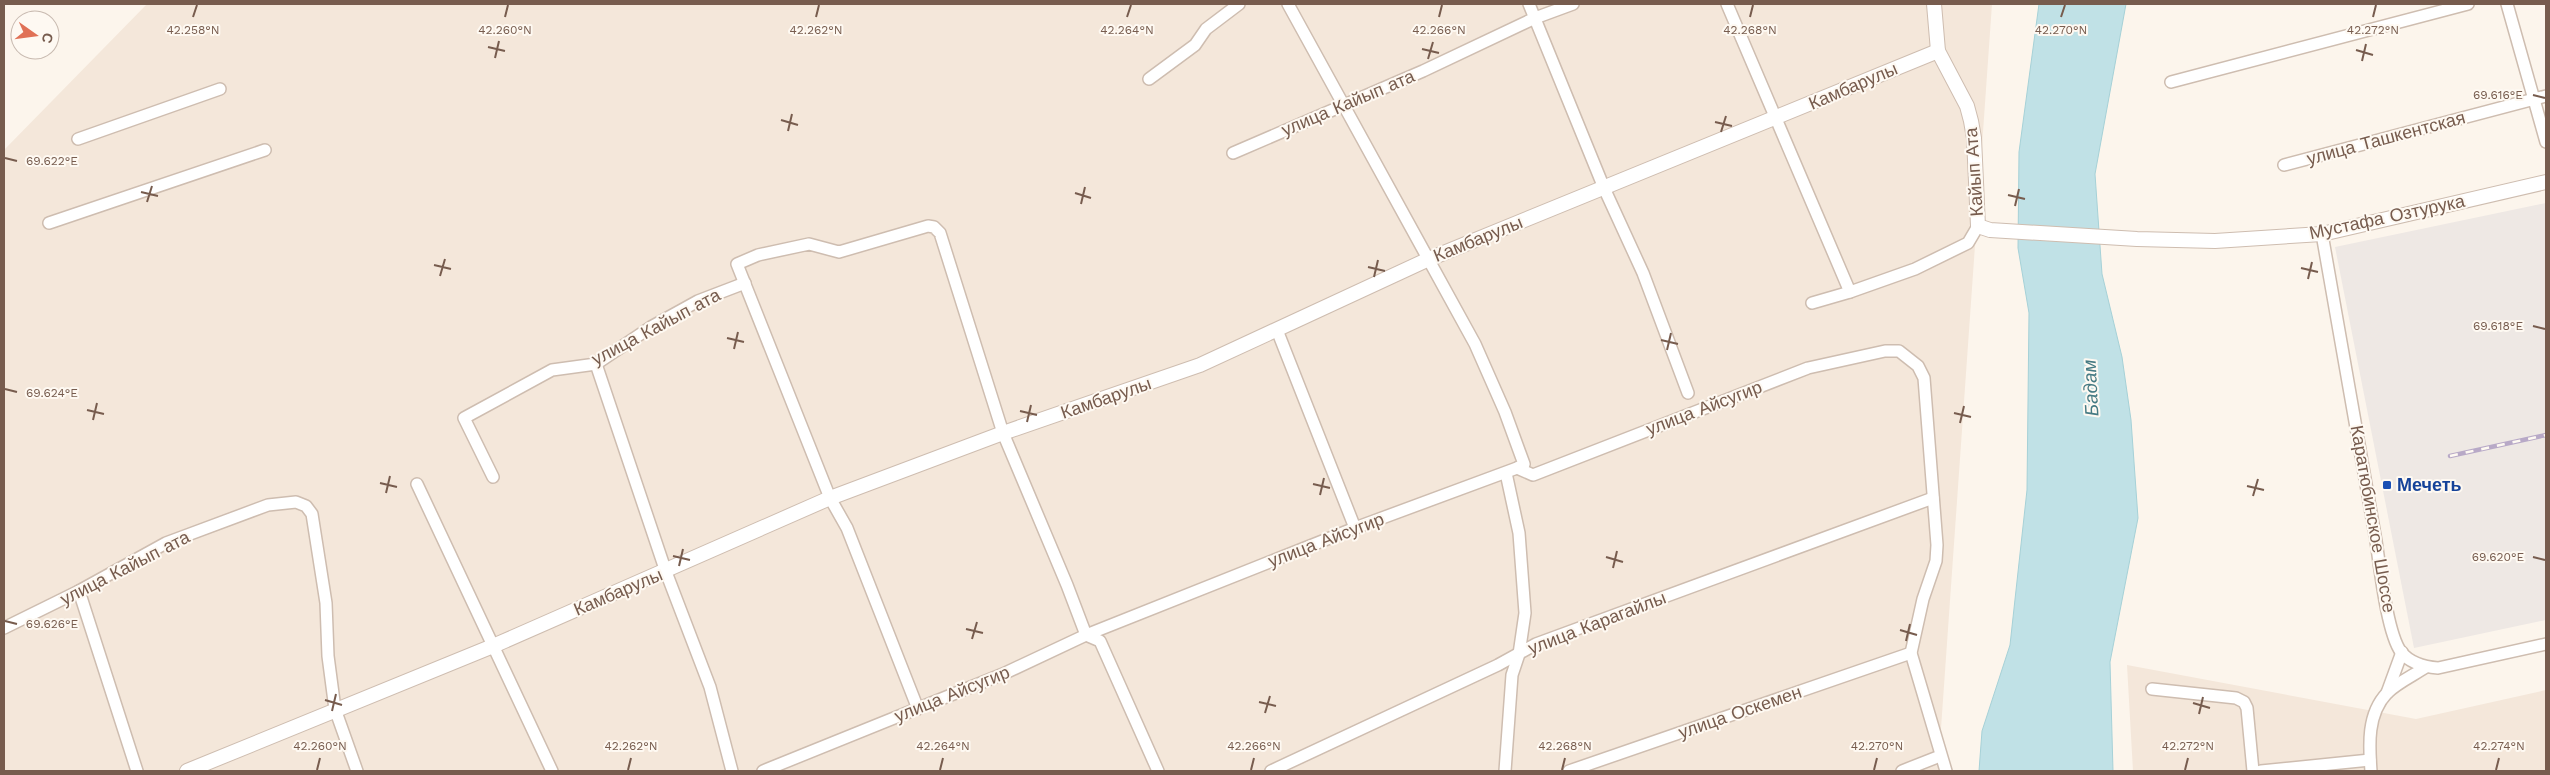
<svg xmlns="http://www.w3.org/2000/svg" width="2550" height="775" font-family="'Work Sans',sans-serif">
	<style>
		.residential { fill: #f4e7da }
		.industrial { fill: #eee8e4 }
		.water { fill: #c0e1e6; stroke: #a6d1d7 }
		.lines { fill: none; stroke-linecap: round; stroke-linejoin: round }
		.minor-casing { stroke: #cebdb0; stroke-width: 14 }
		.tertiary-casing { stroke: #cebdb0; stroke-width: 16 }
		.minor { stroke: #fff; stroke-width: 11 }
		.tertiary { stroke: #fff; stroke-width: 14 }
		.rail-casing { stroke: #b8a9c7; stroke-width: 4.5 }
		.rail { stroke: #fef9f2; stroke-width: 2.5; stroke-dasharray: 8; stroke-linecap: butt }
		.ticks { fill: none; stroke: #775c4e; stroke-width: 2 }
		.transit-dot { fill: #1a4fb4; stroke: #fef9f2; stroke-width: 2 }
		.labels { text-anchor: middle; stroke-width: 4; stroke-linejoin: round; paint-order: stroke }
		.street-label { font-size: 18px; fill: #775c4e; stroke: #fef9f2 }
		.transit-label { font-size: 18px; font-weight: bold; fill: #164399; stroke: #fef9f2; text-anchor: start }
		.water-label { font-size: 19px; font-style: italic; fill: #457a83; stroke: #fef9f2 }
		.ticks-label { font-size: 12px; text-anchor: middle; fill: #775c4e; stroke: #fef9f2; stroke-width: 4; stroke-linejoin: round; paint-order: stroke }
	</style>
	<rect width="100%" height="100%" fill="#fcf5ec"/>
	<g class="residential">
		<polygon points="147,4 1992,4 1938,771 4,771 4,150"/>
		<polygon points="2127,665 2416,719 2546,690 2546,771 2133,771"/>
	</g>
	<polygon class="industrial" points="2546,203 2546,620 2414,648 2335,247"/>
	<polygon class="water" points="2039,4 2126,4 2095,174 2102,274 2122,357 2131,420 2138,518 2110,662 2113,771 1979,771 1982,731 2010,645 2027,490 2029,313 2018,248 2019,152"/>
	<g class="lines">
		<g class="minor-casing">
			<g id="minor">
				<polyline points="1288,4 1475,344 1505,412 1524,464 1517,468"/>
				<polyline points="1529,4 1604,188 1643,273 1688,393"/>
				<polyline points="1727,4 1850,292"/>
				<polyline points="2507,4 2546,142"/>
				<polyline points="1149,79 1195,45 1206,29 1239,4"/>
				<polyline points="2171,82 2468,4"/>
				<polyline points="78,139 220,89"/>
				<polyline points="1233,153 1423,71 1535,18 1573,4"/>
				<polyline points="2284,165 2546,96"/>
				<polyline points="49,223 265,150"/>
				<path d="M2322,234c18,103 36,205 54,307 4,26 11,92 25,111 9,11 24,15 37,16l108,-24"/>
				<polyline points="1812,303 1850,292 1915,269 1968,243 1978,226"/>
				<polyline points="1277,330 1355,528"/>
				<polyline points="596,364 666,572 710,687 732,771"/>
				<polyline points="493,477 464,418 552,370 596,364 651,327 698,301 745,283"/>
				<polyline points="417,484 552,771"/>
				<polyline points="79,591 137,771"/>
				<polyline points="4,628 79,591 166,543 268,505 296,502 306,506 312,514 326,603 328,656 335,709 357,771"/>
				<polyline points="2152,689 2236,698 2244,702 2247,708 2253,771"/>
				<polyline points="2387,693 2402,652"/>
				<polyline points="918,709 847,528 830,498 737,264 758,255 809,244 839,252 928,226 934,227 940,233 1003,433 1067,585 1086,635 1100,641 1158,771"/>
				<polyline points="763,771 1003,674 1086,635 1355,528 1517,468 1533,475 1808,368 1885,351 1899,351 1918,366 1924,378 1937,545 1936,561 1923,599 1911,653 1946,771"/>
				<polyline points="1271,771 1498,665 1536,644 1933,498"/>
				<polyline points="1505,771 1512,675 1519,654 1525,613 1519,533 1506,473"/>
				<polyline points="1569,771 1911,653"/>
				<polyline points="1902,771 1940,756"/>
				<polyline points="2261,771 2370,760"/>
				<path d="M2371,771c-2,-26 -4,-57 16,-78 10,-10 27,-18 39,-26"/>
			</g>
		</g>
		<g class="tertiary-casing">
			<g id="tertiary">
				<polyline points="1934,4 1938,51 1967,106 1971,121 1974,138 1978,226 1990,230 2137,239 2215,241 2322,234 2546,182"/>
				<polyline points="187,771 493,646 830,498 1003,433 1200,365 1429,259 1938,51"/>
			</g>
		</g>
		<use href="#minor" class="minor"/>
		<use href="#tertiary" class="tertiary"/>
		<g class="rail-casing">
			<polyline id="rail" points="2450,456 2546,435"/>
		</g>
		<use href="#rail" class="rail"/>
	</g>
	<path class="ticks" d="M193,17l4,-12M505,17l3,-12M816,17l3,-12M1127,17l4,-12M1439,17l3,-12M1750,17l3,-12M2061,17l4,-12M2373,17l3,-12M488,47l17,4M1422,49l17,4M2356,50l17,5M495,58l4,-17M1428,59l5,-17M2362,61l4,-17M2533,95l12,3M781,120l17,5M1715,122l17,4M788,131l4,-17M1721,132l5,-16M5,158l12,3M141,192l17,4M1075,193l16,5M2008,195l17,4M147,202l5,-16M1081,204l4,-17M2015,206l4,-17M434,265l17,4M1368,267l17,4M2301,268l17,4M440,276l5,-17M1374,277l4,-17M2308,279l4,-17M2533,326l12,3M727,338l17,4M1661,340l17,4M734,349l4,-17M1667,350l4,-17M5,389l12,3M87,410l17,4M1020,411l17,4M1954,413l17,4M93,420l4,-17M1027,422l4,-17M1960,423l4,-17M380,483l17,4M1313,484l17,4M2247,486l17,4M386,493l4,-17M1320,495l4,-17M2253,496l5,-17M673,556l17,4M1606,557l17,5M2533,557l12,3M679,566l4,-17M1613,568l4,-17M5,621l12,3M966,629l17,4M1900,630l17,5M972,639l5,-17M1906,641l4,-17M325,700l17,5M1259,702l17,4M2193,703l17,5M332,711l4,-17M1265,713l5,-17M2199,714l4,-17M317,770l3,-12M628,770l3,-12M940,770l3,-12M1251,770l3,-12M1562,770l3,-12M1874,770l3,-12M2185,770l3,-12M2496,770l3,-12"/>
	<rect class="transit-dot" x="2382" y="480" width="10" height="10" rx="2.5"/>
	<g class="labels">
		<g class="street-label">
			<text transform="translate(1853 86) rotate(-23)" y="6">Камбарулы</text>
			<text transform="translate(1348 103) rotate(-23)" y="6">улица Кайып ата</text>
			<text transform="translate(2386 138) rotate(-15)" y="6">улица Ташкентская</text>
			<text transform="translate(1974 172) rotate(-94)" y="6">Кайып Ата</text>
			<text transform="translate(2387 217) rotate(-12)" y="6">Мустафа Озтурука</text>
			<text transform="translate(1478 239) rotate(-22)" y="6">Камбарулы</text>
			<text transform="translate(656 327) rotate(-28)" y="6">улица Кайып ата</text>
			<text transform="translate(1106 398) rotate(-19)" y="6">Камбарулы</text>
			<text transform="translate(1704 408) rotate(-21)" y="6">улица Айсугир</text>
			<text transform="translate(2373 519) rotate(80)" y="6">Каратюбинское Шоссе</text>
			<text transform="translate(1326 540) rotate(-21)" y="6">улица Айсугир</text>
			<text transform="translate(125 568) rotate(-27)" y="6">улица Кайып ата</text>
			<text transform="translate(618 592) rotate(-23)" y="6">Камбарулы</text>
			<text transform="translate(1597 623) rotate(-21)" y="6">улица Карагайлы</text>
			<text transform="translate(952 694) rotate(-22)" y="6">улица Айсугир</text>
			<text transform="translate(1740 712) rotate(-19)" y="6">улица Оскемен</text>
		</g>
		<g class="transit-label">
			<text x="2397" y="491">Мечеть</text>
		</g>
		<g class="water-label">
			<text transform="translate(2090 388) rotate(-93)" y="7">Бадам</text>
		</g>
	</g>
	<g class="ticks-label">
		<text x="193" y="34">42.258°N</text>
		<text x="505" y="34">42.260°N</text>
		<text x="816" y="34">42.262°N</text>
		<text x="1127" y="34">42.264°N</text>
		<text x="1439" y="34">42.266°N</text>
		<text x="1750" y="34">42.268°N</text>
		<text x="2061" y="34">42.270°N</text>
		<text x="2373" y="34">42.272°N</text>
		<text x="2498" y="99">69.616°E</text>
		<text x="52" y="165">69.622°E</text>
		<text x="2498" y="330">69.618°E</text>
		<text x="52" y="397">69.624°E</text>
		<text x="2498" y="561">69.620°E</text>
		<text x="52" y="628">69.626°E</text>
		<text x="320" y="750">42.260°N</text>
		<text x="631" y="750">42.262°N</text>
		<text x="943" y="750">42.264°N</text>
		<text x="1254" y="750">42.266°N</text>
		<text x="1565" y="750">42.268°N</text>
		<text x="1877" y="750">42.270°N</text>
		<text x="2188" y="750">42.272°N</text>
		<text x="2499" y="750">42.274°N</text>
	</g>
	<rect width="2550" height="775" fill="none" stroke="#775c4e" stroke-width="10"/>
	<g transform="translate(35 35) rotate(104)"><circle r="24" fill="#fef9f2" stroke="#c8bab0"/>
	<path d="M0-4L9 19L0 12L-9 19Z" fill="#e07156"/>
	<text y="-8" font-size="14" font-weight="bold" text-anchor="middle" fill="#775c4e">С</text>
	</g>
</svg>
